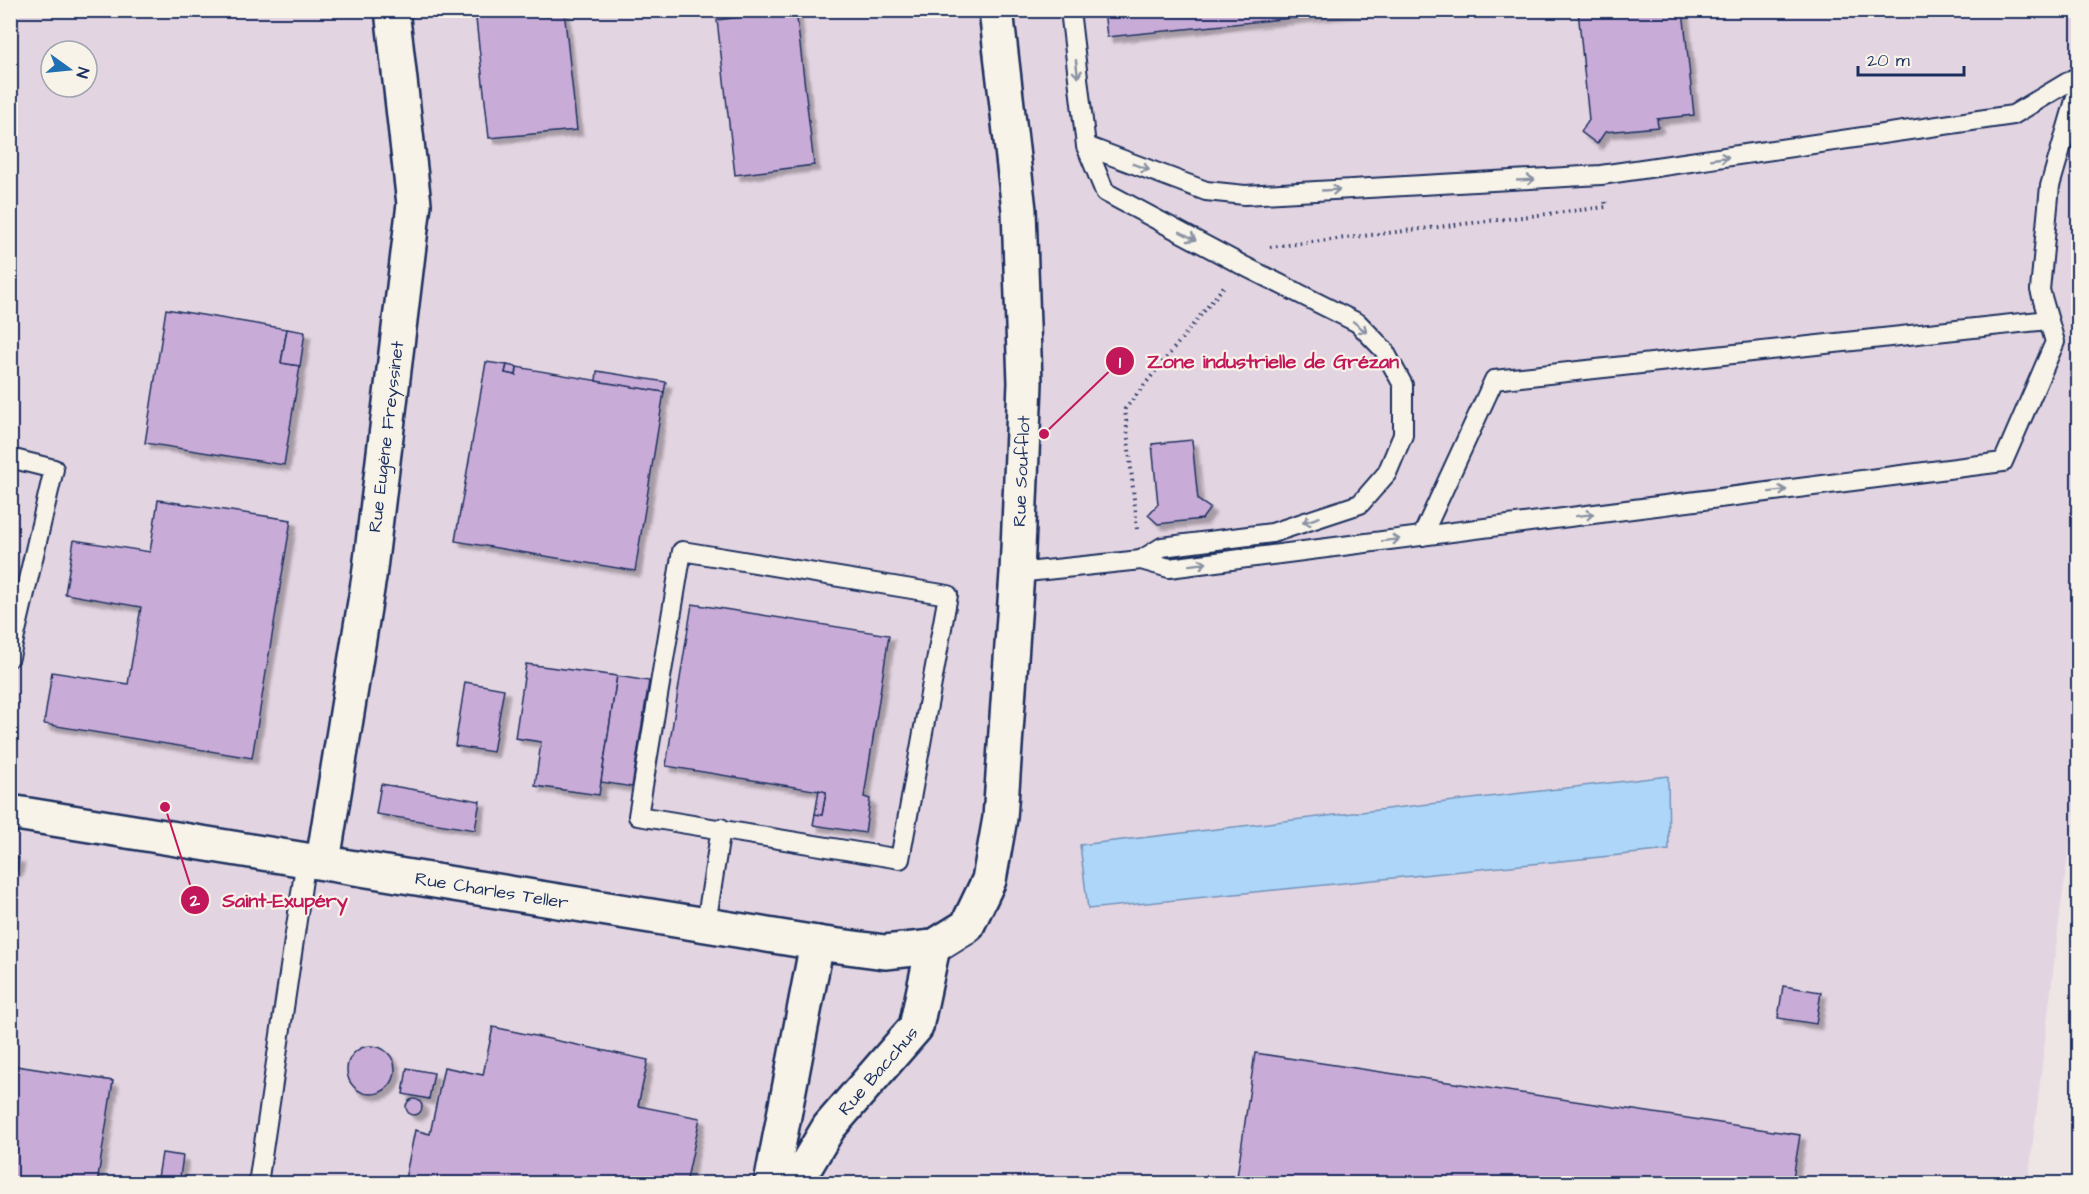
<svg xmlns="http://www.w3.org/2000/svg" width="2089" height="1194" font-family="'Architects Daughter',sans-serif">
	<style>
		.built { fill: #e3d4e1; fill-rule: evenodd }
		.water { fill: #add6f8; stroke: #7393ba; stroke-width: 1.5 }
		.building { fill: #c9abd8; stroke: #1b2f5e; stroke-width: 1.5; filter: url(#shadow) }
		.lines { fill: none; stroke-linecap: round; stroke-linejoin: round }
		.lane-casing { stroke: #1b2f5e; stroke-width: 22 }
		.street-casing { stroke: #1b2f5e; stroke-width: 38 }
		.path { stroke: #1b2f5e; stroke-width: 4; stroke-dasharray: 1.5 4.5; stroke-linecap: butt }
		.lane { stroke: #f7f3e8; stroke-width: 18 }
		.street { stroke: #f7f3e8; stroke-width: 33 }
		.oneway { stroke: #8991a3 }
		.labels { text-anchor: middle; stroke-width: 4.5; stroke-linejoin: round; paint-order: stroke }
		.street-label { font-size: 18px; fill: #1b2f5e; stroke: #f7f3e8 }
		.leader { fill: none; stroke: #c2185b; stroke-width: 2 }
		.callout-dot { fill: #c2185b; stroke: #f7f3e8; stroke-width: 2 }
		.mark-label { font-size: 18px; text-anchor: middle; font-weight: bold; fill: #fff }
		.callout-label { font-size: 20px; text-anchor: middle; font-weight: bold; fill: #c2185b; stroke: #f7f3e8; stroke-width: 4.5; stroke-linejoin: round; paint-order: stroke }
	</style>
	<defs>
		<filter id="shadow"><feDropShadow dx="5.5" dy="5.5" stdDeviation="1.5" flood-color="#0004"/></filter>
	</defs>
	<rect width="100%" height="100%" fill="#eee5e5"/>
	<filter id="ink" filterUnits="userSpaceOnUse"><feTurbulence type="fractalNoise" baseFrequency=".0167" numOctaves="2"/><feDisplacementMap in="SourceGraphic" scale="12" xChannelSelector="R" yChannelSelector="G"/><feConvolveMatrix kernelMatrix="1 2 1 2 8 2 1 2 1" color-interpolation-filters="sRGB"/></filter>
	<g filter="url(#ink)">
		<path class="built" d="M10,11h2068v771l-18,131 -32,270h-2017zM51,51h36v36h-36z"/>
		<polygon class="water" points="1668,776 1669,850 1088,909 1080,845"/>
		<g class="building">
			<polygon points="475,10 564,10 577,130 489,138"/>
			<polygon points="796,10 814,165 735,175 717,20"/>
			<polygon points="1104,10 1369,10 1107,37"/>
			<polygon points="1578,10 1683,10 1694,115 1657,119 1658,127 1605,132 1597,144 1581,132 1589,120"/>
			<polygon points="166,309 287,329 281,363 300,366 284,465 145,443"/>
			<polygon points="287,329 305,332 300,366 281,363"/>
			<polygon points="486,362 507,365 505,373 516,375 517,367 664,392 635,571 455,541"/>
			<polygon points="507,365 517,367 516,375 505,373"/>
			<polygon points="597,371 666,382 664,392 596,381"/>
			<polygon points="1192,440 1198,500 1210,508 1202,519 1158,524 1148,515 1158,504 1152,444"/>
			<polygon points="158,500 291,520 252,758 44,724 52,672 128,684 141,607 65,594 74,540 150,552"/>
			<polygon points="692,604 889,635 864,797 870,799 865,833 813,825 815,814 822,815 826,792 666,766"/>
			<polygon points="526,664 617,676 599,795 535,786 541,742 515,738"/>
			<polygon points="617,676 649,681 632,787 601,782"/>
			<polygon points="465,682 504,689 493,752 455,746"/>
			<polygon points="381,784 480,801 475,830 376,814"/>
			<polygon points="819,790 826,792 822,815 815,814"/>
			<polygon points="10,857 19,858 17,871 10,870"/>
			<polygon points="1783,986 1821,992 1816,1024 1778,1018"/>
			<polygon points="493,1027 648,1060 638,1106 700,1118 686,1184 404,1184 415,1130 430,1134 444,1067 483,1075"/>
			<circle cx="371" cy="1070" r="24"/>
			<polygon points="1255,1053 1800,1135 1792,1184 1236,1184"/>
			<polygon points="10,1065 113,1081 97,1184 10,1184"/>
			<polygon points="407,1068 434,1073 429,1099 403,1094"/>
			<circle cx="414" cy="1107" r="8"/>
			<polygon points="162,1153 183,1156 179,1184 157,1184"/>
		</g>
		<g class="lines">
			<g class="lane-casing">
				<g id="lane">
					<polyline points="1070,10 1086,146 1105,192 1242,265 1358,323 1384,350 1403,385 1403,435 1387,473 1360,504 1272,533 1162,547 1141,560"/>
					<polyline points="1086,146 1206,191 1245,195 1601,175 2013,115 2078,76"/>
					<polyline points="10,458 54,469 10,657"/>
					<polyline points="1422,536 1494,380 2048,320"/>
					<polygon points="682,551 948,595 900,859 638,816"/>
					<polyline points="1017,573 1141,560 1169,568 2003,462 2055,342 2040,290 2050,186 2078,90"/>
					<polyline points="706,924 721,828"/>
					<polyline points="258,1184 306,859"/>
				</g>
			</g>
			<g class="street-casing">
				<g id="street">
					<path id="s1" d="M10,812l807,131 68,9 48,-5 34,-21 22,-46 11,-62 17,-245 8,-190 -6,-173 -23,-200"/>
					<path id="s2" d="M323,861l46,-284 45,-373 -22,-194"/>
					<polyline points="771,1184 817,943"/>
					<path id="s3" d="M795,1184l34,-57 87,-100 17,-80"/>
				</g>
			</g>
			<g class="path">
				<polyline points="1270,247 1606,207 1605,200"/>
				<polyline points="1137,529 1125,409 1225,285"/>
			</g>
			<use href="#lane" class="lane"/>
			<use href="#street" class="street"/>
		</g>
		<defs><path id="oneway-shaft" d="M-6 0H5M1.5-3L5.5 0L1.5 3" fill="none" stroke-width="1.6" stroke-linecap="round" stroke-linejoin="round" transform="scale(1.5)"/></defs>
		<g class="oneway">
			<use href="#oneway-shaft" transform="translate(1077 69) rotate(83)"/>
			<use href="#oneway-shaft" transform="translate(1720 158) rotate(-8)"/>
			<use href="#oneway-shaft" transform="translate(1141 167) rotate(21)"/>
			<use href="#oneway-shaft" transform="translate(1526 180) rotate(-3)"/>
			<use href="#oneway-shaft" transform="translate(1331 190) rotate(-3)"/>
			<use href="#oneway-shaft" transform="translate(1188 236) rotate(28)"/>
			<use href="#oneway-shaft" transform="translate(1360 327) rotate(39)"/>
			<use href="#oneway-shaft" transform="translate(1778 491) rotate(-7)"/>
			<use href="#oneway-shaft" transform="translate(1585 515) rotate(-7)"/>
			<use href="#oneway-shaft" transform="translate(1311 520) rotate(162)"/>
			<use href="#oneway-shaft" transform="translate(1391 540) rotate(-7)"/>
			<use href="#oneway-shaft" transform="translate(1198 564) rotate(-7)"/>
		</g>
	</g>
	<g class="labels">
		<g class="street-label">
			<text dy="6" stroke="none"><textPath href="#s2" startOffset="429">Rue Eugène Freyssinet</textPath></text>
			<text dy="6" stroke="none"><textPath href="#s1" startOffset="1436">Rue Soufflot</textPath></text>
			<text dy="6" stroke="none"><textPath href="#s1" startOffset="488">Rue Charles Teller</textPath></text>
			<text dy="6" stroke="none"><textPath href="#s3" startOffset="141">Rue Bacchus</textPath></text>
		</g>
	</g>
	<path class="leader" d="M1044 434L1120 361M165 807L195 900"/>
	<g class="callout-dot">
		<circle cx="1044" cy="434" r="6"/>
		<circle cx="165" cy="807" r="6"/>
		<circle cx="1120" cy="361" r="15"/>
		<circle cx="195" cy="900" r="15"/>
	</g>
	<g class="mark-label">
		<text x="1120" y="368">1</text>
		<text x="195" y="906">2</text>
	</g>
	<g class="callout-label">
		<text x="1273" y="368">Zone industrielle de Grézan</text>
		<text x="285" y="907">Saint-Exupéry</text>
	</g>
	<rect width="2089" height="1194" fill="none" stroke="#f7f3e8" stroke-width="36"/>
	<rect x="18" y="18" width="2053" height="1158" fill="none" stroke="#1b2f5e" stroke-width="2" filter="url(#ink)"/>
	<g transform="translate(69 69) rotate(105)"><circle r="28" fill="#f7f3e8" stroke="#9fa5b1" stroke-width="1.5"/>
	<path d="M0-4.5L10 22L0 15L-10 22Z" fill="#1f6fb2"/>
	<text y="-9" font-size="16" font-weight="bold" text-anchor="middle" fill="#1b2f5e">N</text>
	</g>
	<path d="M1858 66v9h106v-9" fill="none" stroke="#1b2f5e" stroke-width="3"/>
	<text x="1867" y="66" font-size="18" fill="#1b2f5e" stroke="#f7f3e8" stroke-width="4.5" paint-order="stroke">20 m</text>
</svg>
